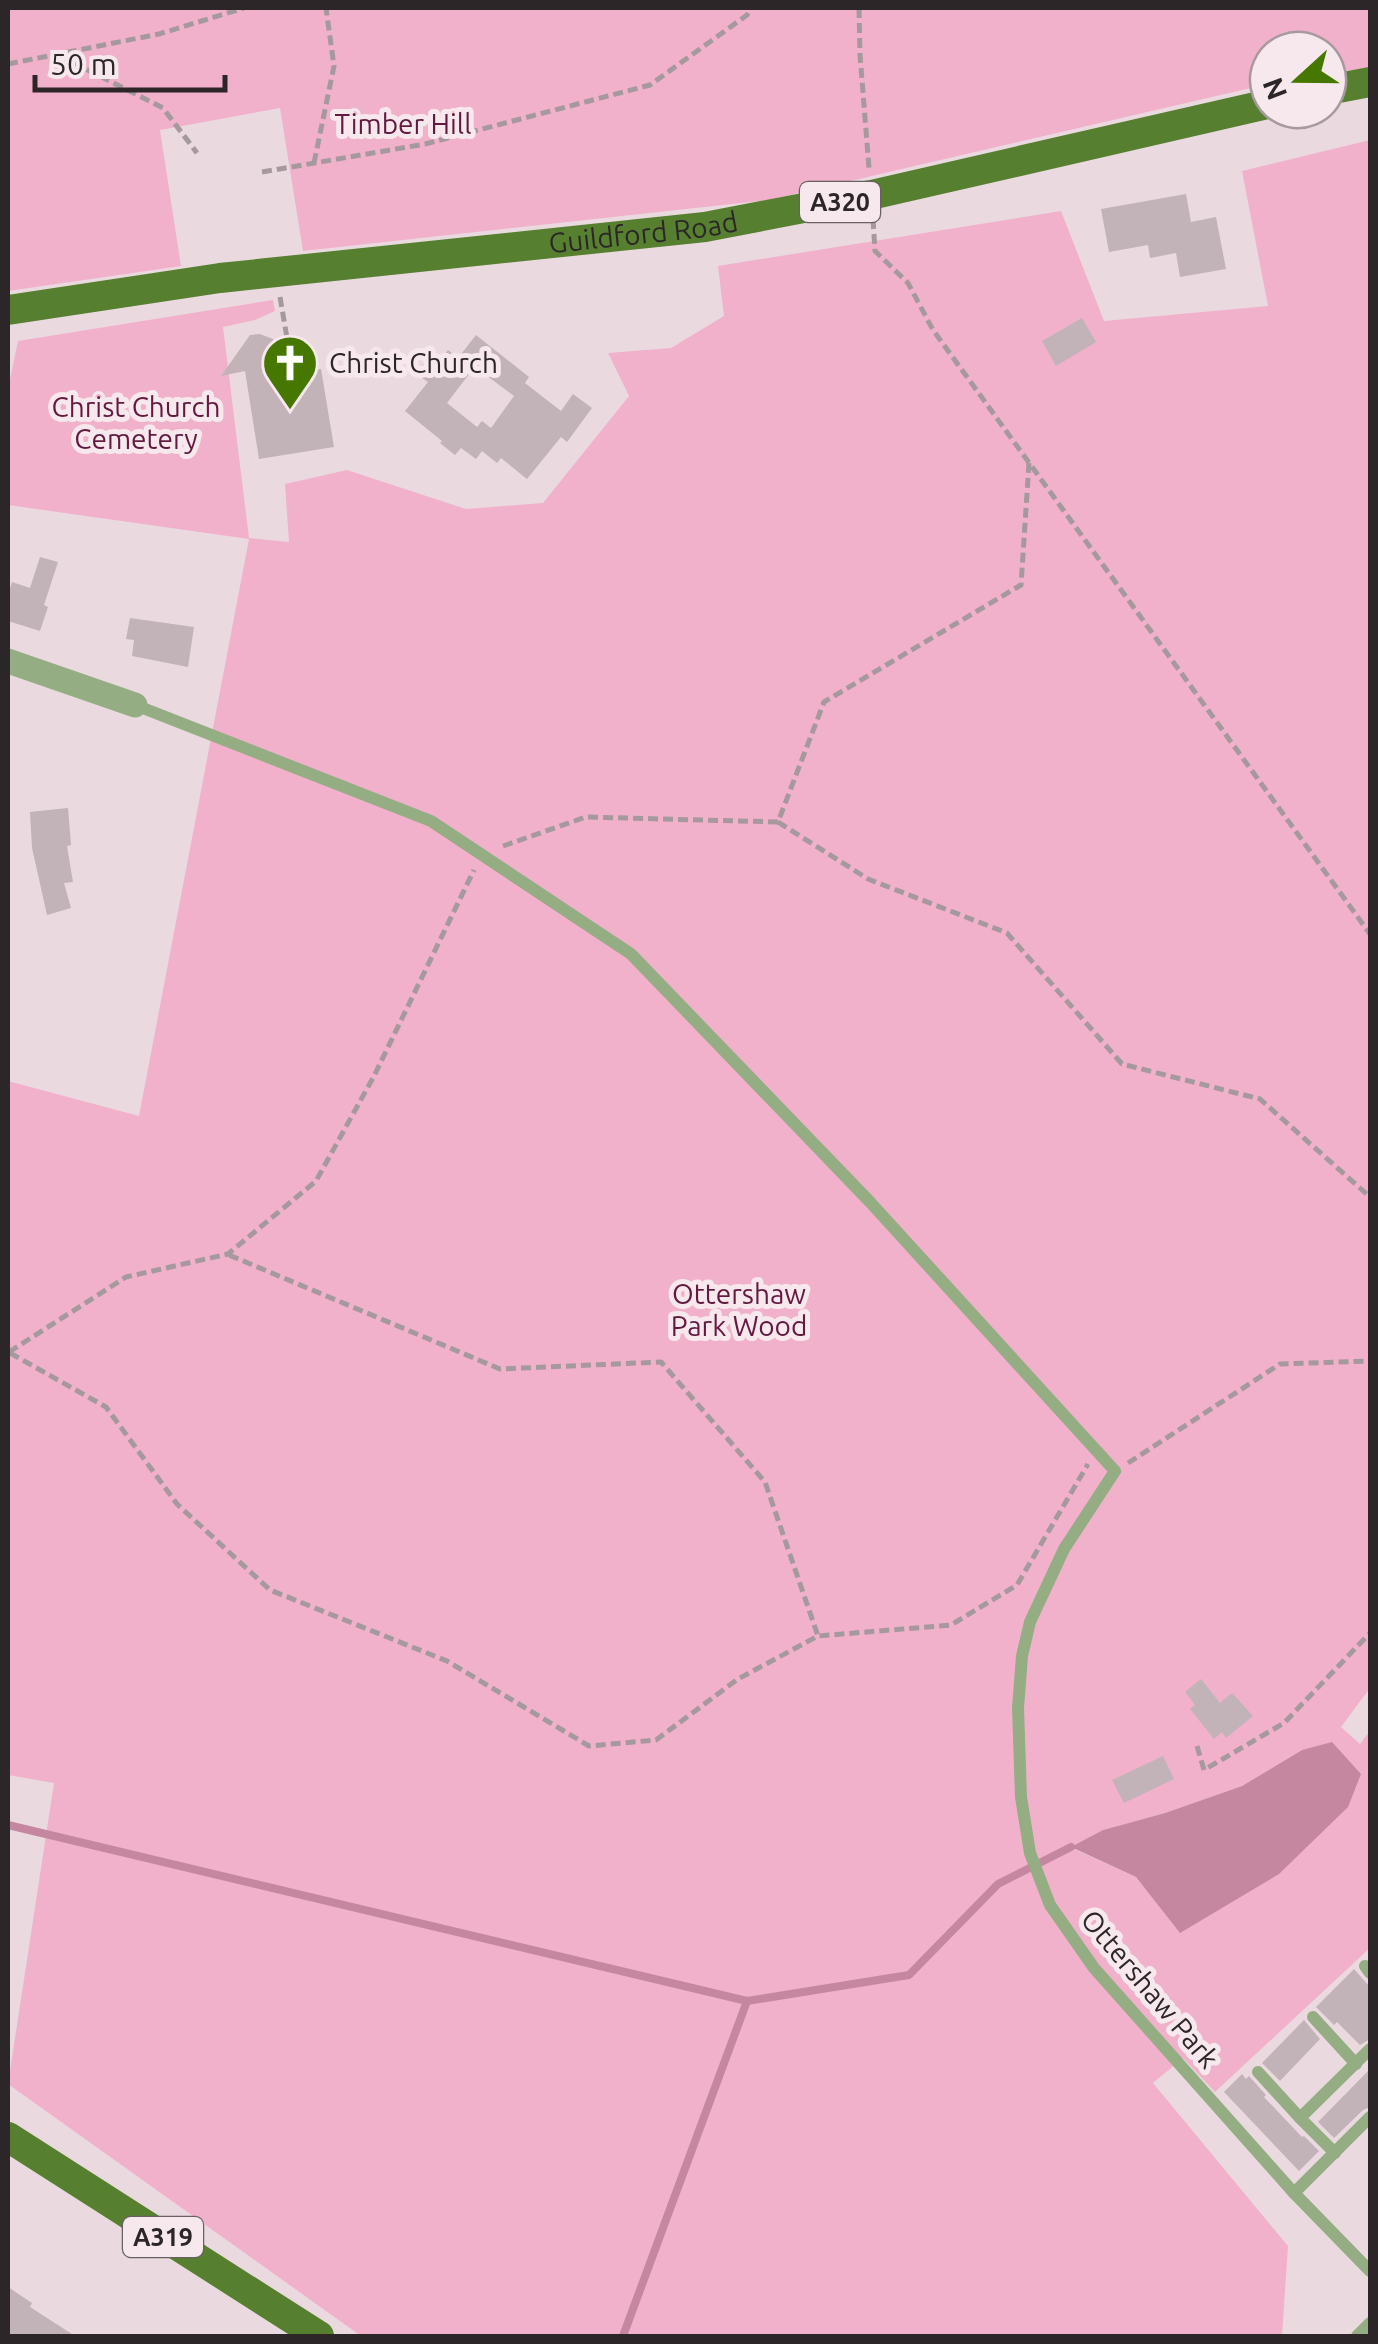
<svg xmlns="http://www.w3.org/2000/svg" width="1378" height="2344" font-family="Ubuntu,sans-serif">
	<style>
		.green { fill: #f1b1cb; fill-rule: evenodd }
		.water { fill: #c587a0 }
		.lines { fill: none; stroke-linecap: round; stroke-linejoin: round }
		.stream { stroke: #c587a0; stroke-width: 8 }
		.building { fill: #c2b3b8; fill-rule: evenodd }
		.path { stroke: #a6999e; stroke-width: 5; stroke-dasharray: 10 5; stroke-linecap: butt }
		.lane { stroke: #95ad83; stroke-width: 12 }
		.street { stroke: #95ad83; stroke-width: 25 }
		.primary { stroke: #56802f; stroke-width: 30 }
		.labels { text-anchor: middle; stroke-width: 10; stroke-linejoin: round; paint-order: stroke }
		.shield { fill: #f7e8ed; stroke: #696063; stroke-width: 2.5 }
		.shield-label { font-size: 25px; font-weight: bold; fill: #2c2628 }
		.park-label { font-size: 28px; fill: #641a40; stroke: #f7e8ed }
		.street-label { font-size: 28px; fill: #2c2628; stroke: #f7e8ed }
		.poi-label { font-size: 28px; fill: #2c2628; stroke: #f7e8ed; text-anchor: start }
	</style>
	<rect width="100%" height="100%" fill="#eadae0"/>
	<g class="green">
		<polygon points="8,8 1370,8 1370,68 1328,73 1328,50 1268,50 1268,84 769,200 303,251 280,108 160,130 181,266 8,291"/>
		<path d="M1370,140v1548l-29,39 19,17 10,-13v217l-155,144 -32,-34 -30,25 135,163 -6,90h-921l-353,-252 46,-301 -46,-8v-694l131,35 110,-577 -241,-34v-116l10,-48 255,-41 2,11 -20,9 -32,7 26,211 40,4 -4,-58 62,-14 119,39 77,-6 86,-107 -21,-43 63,-5 53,-32 -6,-50 343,-55 43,110 164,-15 -26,-135zM1332,1743l-151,189 -45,-55 -64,-29 31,-18 62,-17 77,-27 60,-36z"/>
	</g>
	<polygon class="water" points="1332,1742 1361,1774 1348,1807 1279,1874 1180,1933 1136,1877 1071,1847 1103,1830 1165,1813 1242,1786 1302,1750"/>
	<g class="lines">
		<g class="stream">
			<polyline points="8,1825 747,2001 909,1975 998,1884 1071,1847"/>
			<polyline points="623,2336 747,2001"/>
		</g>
	</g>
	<g class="building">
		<polygon points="1186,194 1191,222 1216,217 1226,269 1180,277 1176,253 1150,258 1148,245 1109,252 1101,209"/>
		<polygon points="1082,318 1096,342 1056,366 1042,341"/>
		<polygon points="260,334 273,339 277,350 280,377 321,369 334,447 259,459 245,371 221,376 250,335"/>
		<path d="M476,335l53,42 -4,6 36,28 12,-17 19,14 -25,34 -6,-5 -34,42 -26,-21 -4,5 -15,-12 -6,8 -15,-11 -6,7 -15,-12 2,-2 -37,-30 23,-29 -12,-8 12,-16 9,7 11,-15 10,8zM473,369l4,4 2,-3 35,26 -23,32 -9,-7 -5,6 -30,-24z"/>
		<polygon points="40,557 58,562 44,605 48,607 40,631 8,621 8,595 12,582 30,588"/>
		<polygon points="130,618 194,627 188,667 132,656 134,640 126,639"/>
		<polygon points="68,808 71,845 67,846 73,882 64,883 71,908 47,915 32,848 30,812"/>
		<polygon points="1201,1679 1220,1703 1232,1693 1253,1716 1226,1738 1222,1732 1214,1739 1190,1709 1195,1705 1185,1692"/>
		<polygon points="1163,1756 1174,1779 1124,1803 1112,1780"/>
		<polygon points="1354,1969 1370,1987 1370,2039 1360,2045 1337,2022 1334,2025 1316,2007"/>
		<polygon points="1304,2020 1320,2039 1280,2081 1262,2063"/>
		<polygon points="1370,2069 1370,2107 1363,2110 1334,2138 1318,2122"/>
		<polygon points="1242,2074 1246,2079 1249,2076 1266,2095 1264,2097 1302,2137 1304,2136 1319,2151 1299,2171 1224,2092"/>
		<polygon points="8,2287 32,2303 30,2307 75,2336 8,2336"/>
	</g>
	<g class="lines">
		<g class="path">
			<polyline points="859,8 860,55 869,168"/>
			<polyline points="60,56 163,108 197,153"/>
			<polyline points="8,64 159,34 244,8"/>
			<polyline points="314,163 334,66 326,8"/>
			<polyline points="262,172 425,144 650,85 747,15 751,8"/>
			<polyline points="873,219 875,251 908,283 933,330 1370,934"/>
			<polyline points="280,297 287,338 283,355 285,370"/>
			<polyline points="778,822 868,879 1007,933 1122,1064 1260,1099 1370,1197"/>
			<polyline points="503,846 586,817 778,822 824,702 1021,585 1029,463"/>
			<polyline points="229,1255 500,1369 661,1362 765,1482 818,1636"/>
			<polyline points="9,1352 126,1277 228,1254 316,1181 374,1076 474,870"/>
			<polyline points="10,1353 106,1407 177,1504 270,1590 447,1661 589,1746 656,1740 738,1679 818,1636 951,1625 1017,1585 1088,1464"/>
			<polyline points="1128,1463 1280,1364 1370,1361"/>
			<polyline points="1197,1746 1204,1770 1284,1723 1370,1633"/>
		</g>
		<g class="lane">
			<polyline points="135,705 431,821 631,954 870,1202 1115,1471 1064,1549 1030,1622 1022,1656 1018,1708 1021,1797 1030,1853 1050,1905 1094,1968 1294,2193 1370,2271"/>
			<polyline points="1365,1966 1370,1973"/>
			<polyline points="1313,2017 1356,2064"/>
			<polyline points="1258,2072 1300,2118"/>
			<polyline points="1335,2153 1300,2118 1370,2049"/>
			<polyline points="1294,2193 1370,2117"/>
			<polyline points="1357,2336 1370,2323"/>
		</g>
		<polyline class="street" points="8,661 135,705"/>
		<g class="primary">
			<polyline points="1328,90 1370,82"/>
			<path id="s1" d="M8,310l212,-32 485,-51 166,-32 397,-91"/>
			<polyline points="8,2137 319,2336"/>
		</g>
	</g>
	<defs>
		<g id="church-pin" transform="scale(2.875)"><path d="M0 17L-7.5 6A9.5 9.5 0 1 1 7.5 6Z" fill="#467800" stroke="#f7e8ed"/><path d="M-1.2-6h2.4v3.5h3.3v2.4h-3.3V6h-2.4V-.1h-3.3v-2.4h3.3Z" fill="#fff"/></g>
	</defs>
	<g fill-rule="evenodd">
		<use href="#church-pin" x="290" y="363"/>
	</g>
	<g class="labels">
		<g class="shield">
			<rect x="800" y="182" width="80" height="40" rx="8"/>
			<rect x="123" y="2217" width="80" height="40" rx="8"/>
		</g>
		<g class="shield-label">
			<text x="840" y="211">A320</text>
			<text x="163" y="2246">A319</text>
		</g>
		<g class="park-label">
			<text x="403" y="134">Timber Hill</text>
			<text x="136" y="417">Christ Church<tspan x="136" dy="32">Cemetery</tspan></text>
			<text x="739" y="1304">Ottershaw<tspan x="739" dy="32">Park Wood</tspan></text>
		</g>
		<g class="street-label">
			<text dy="10" stroke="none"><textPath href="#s1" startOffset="640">Guildford Road</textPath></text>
			<text transform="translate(1150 1989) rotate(50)" y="10">Ottershaw Park</text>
		</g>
		<g class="poi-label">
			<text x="329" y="373">Christ Church</text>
		</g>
	</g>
	<rect width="1378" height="2344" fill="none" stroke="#2c2628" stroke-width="20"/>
	<g transform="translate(1298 80) rotate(249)"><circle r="48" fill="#f7e8ed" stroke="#a69a9e" stroke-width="2.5"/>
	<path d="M0-8L18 38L0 25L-18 38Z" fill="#467800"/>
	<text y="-15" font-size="28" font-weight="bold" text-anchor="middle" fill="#2c2628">N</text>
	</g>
	<path d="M35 75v15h190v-15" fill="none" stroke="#2c2628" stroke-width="5"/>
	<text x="50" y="75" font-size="30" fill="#2c2628" stroke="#f7e8ed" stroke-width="8" paint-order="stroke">50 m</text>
</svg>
